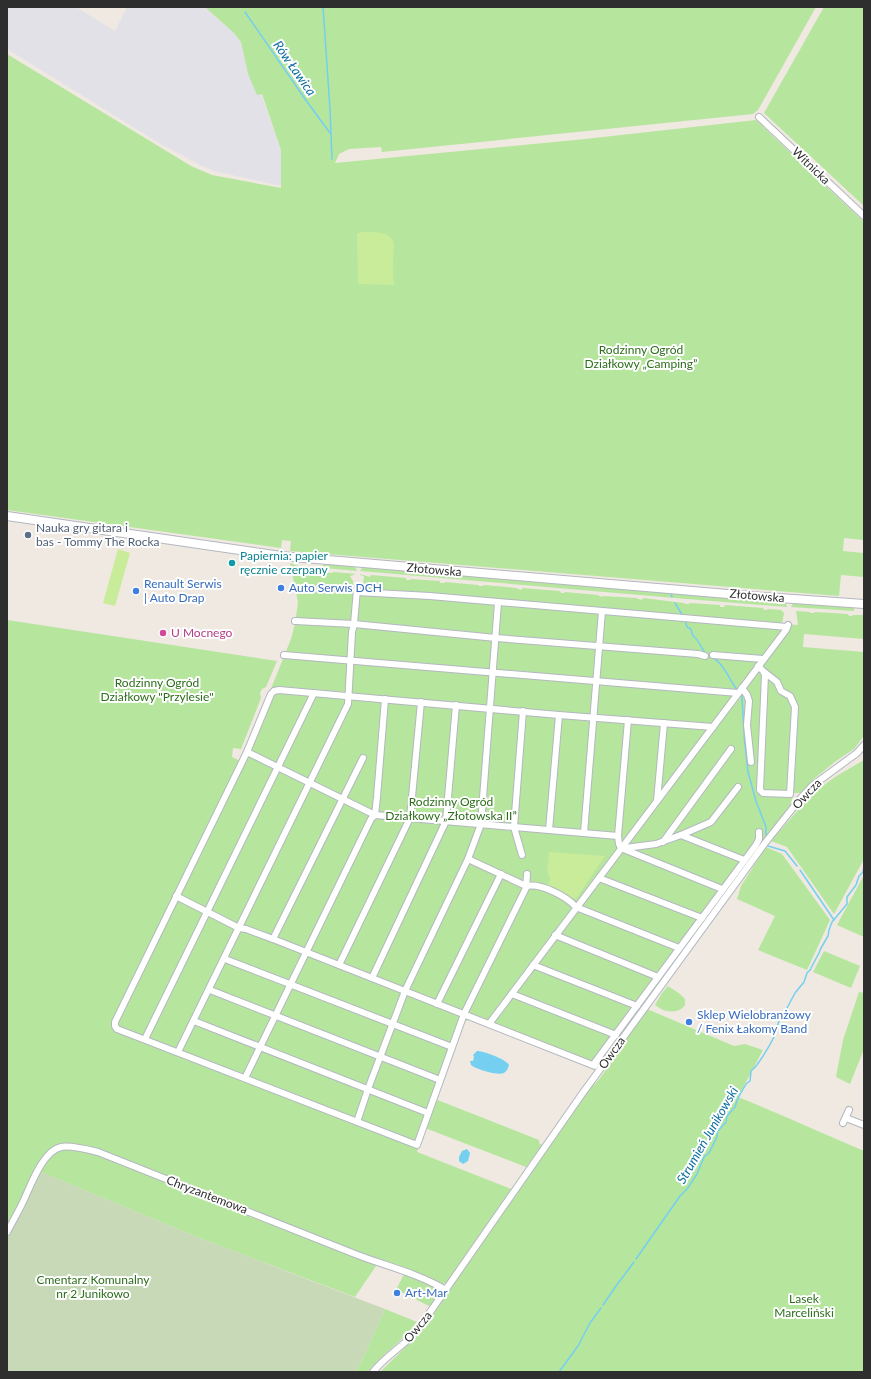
<svg xmlns="http://www.w3.org/2000/svg" width="871" height="1379" font-family="Lato,sans-serif">
	<style>
		.industrial { fill: #e3e1e8 }
		.green { fill: #b6e59e }
		.cemetery { fill: #c8d9b8 }
		.pitch { fill: #c9ec9a }
		.water { fill: #75cff0 }
		.lines { fill: none; stroke-linecap: round; stroke-linejoin: round }
		.stream { stroke: #75cff0; stroke-width: 1.5 }
		.minor-casing { stroke: #b4b7c1; stroke-width: 8 }
		.tertiary-casing { stroke: #b4b7c1; stroke-width: 10 }
		.minor { stroke: #fff; stroke-width: 6 }
		.tertiary { stroke: #fff; stroke-width: 8 }
		.service-dot { fill: #5c6f8a; stroke: #fff; stroke-width: 1.5 }
		.culture-dot { fill: #0f9aa8; stroke: #fff; stroke-width: 1.5 }
		.shop-dot { fill: #3f7fe0; stroke: #fff; stroke-width: 1.5 }
		.hotel-dot { fill: #d1479c; stroke: #fff; stroke-width: 1.5 }
		.labels { text-anchor: middle; stroke-width: 4; stroke-linejoin: round; paint-order: stroke }
		.street-label { font-size: 12px; fill: #2e2e2e; stroke: #fff }
		.park-label { font-size: 12px; fill: #2c6e1b; stroke: #fff }
		.service-label { font-size: 12px; fill: #4e5e75; stroke: #fff; text-anchor: start }
		.culture-label { font-size: 12px; fill: #0d838f; stroke: #fff; text-anchor: start }
		.shop-label { font-size: 12px; fill: #366cbe; stroke: #fff; text-anchor: start }
		.hotel-label { font-size: 12px; fill: #b23c85; stroke: #fff; text-anchor: start }
		.water-label { font-size: 13px; font-style: italic; fill: #0d6fa3; stroke: #fff }
	</style>
	<rect width="100%" height="100%" fill="#efe9e1"/>
	<polygon class="industrial" points="7,7 76,7 115,31 127,7 205,7 234,33 241,42 248,74 261,94 281,150 281,186 214,171 200,165 159,143 7,49"/>
	<g class="green">
		<polygon points="205,7 816,7 758,110 753,114 382,152 381,147 349,149 339,154 335,163 585,139 756,120 864,222 864,540 844,538 843,551 864,553 864,577 841,575 839,596 290,551 291,541 282,540 281,548 7,510 7,54 191,166 212,175 281,188 281,150 262,94 257,95 248,74 241,42 234,33"/>
		<polygon points="824,7 864,7 864,206 764,113"/>
		<polygon points="290,563 301,567 322,570 324,571 328,572 329,573 332,573 333,572 356,574 350,576 353,581 353,588 359,589 359,587 363,587 364,576 360,575 360,574 370,577 371,575 406,578 406,580 410,580 411,579 440,581 440,583 444,583 445,582 478,585 479,586 483,586 484,585 517,588 518,589 522,590 522,588 560,591 561,593 564,593 565,592 598,595 599,596 603,597 603,596 637,598 638,599 642,600 643,598 684,603 685,604 689,604 690,603 720,605 720,607 724,607 725,605 763,608 764,610 767,610 768,609 781,610 784,613 782,624 798,625 796,611 810,612 810,613 814,613 815,612 848,614 849,616 852,616 853,615 864,615 864,639 804,634 803,647 864,652 864,733 863,737 854,749 836,761 815,778 800,793 793,793 791,804 722,893 598,1065 593,1068 469,1020 463,1022 435,1099 539,1140 539,1143 542,1145 526,1167 425,1128 417,1152 511,1189 446,1283 443,1284 380,1260 355,1297 197,1237 36,1170 7,1226 7,620 277,661 266,687 262,689 260,693 261,698 241,749 233,748 232,757 240,761 266,701 291,639 295,624 298,602"/>
		<polygon points="323,563 355,566 357,571 324,568 323,567"/>
		<polygon points="365,566 785,601 787,607 675,598 360,571 362,568"/>
		<polygon points="794,602 854,606 854,611 791,607"/>
		<polygon points="864,760 864,859 834,914 787,847 771,841 813,793 835,777"/>
		<polygon points="766,847 782,854 830,920 807,970 758,950 775,916 737,899 741,886"/>
		<polygon points="864,875 864,937 837,925"/>
		<polygon points="824,951 860,966 851,988 813,972"/>
		<path d="M668,986l12,8 5,5v6c-7,10 -22,7 -30,0l7,-12z"/>
		<polygon points="859,992 864,993 864,1049 850,1084 836,1077 843,1040"/>
		<path d="M647,1009l87,37 11,-2 18,6 -25,47c42,17 84,36 126,54v221h-484l39,-38 171,-246c12,-9 18,-23 26,-35 10,-15 21,-30 31,-44z"/>
		<polygon points="404,1274 439,1288 440,1292 431,1305 429,1306 397,1290 397,1288"/>
		<path d="M385,1309l32,13 -1,2c-14,18 -35,30 -48,48h-13l10,-18z"/>
	</g>
	<polygon class="cemetery" points="41,1172 197,1237 385,1309 365,1354 355,1372 7,1372 7,1239"/>
	<g class="pitch">
		<path d="M364,232c9,0 28,-1 30,12 0,5 -1,10 -1,15 0,9 0,18 1,26l-36,-1 -1,-51z"/>
		<polygon points="118,549 130,553 115,606 103,603"/>
		<polygon points="549,852 605,856 576,899 548,887 550,878 547,872"/>
	</g>
	<g class="water">
		<path d="M477,1051c6,0 29,8 32,14 -1,3 -2,6 -5,8 -6,3 -24,-3 -30,-6l-3,-2 -1,-4h3l1,-4 -1,-2z"/>
		<polygon points="467,1149 470,1153 468,1161 463,1164 459,1161 459,1157 462,1151"/>
	</g>
	<g class="lines">
		<g class="stream">
			<polyline points="323,7 330,109 332,159"/>
			<polyline points="245,12 305,99 330,133"/>
			<polyline points="671,594 672,597"/>
			<polyline points="675,603 683,616"/>
			<path d="M685,620l2,7 4,2 2,7c6,4 8,12 13,18"/>
			<path d="M708,656c14,3 21,23 29,34"/>
			<polyline points="741,694 742,698 744,733"/>
			<polyline points="744,735 748,772 756,801 766,827 766,835"/>
			<polyline points="768,846 785,851 797,866"/>
			<polyline points="800,870 834,920"/>
			<polyline points="811,968 819,953 821,948 828,936 829,930 832,922 847,904 847,897 856,885 859,876 863,872 864,867"/>
			<polyline points="775,1034 779,1021 787,1008 795,993 804,982 807,973 811,969"/>
			<path d="M636,1259l44,-63 7,-7 10,-15 7,-17 5,-4 8,-16v-5l9,-10 1,-6 8,-9 3,-9 8,-14 4,-3 1,-10c7,-5 19,-26 23,-34"/>
			<polyline points="603,1305 616,1286 634,1262"/>
			<polyline points="559,1372 578,1346 590,1323 601,1308"/>
		</g>
		<g class="minor-casing">
			<g id="minor">
				<polyline points="759,117 864,216"/>
				<polyline points="357,592 430,596 787,627"/>
				<polyline points="295,621 354,624 496,638 698,654 705,656"/>
				<polyline points="284,655 738,693"/>
				<polyline points="713,655 763,659"/>
				<polyline points="758,666 763,671 765,675 760,790 763,793 790,794 795,707 790,696 781,691 777,682 763,671"/>
				<polyline points="742,688 747,695 749,701 747,725 751,762"/>
				<polyline points="628,720 618,836 619,844 621,848 722,889"/>
				<polyline points="247,752 375,815 618,836"/>
				<polyline points="657,801 664,723"/>
				<polyline points="549,830 559,715"/>
				<polyline points="584,833 602,611"/>
				<polyline points="681,835 744,860"/>
				<polyline points="663,842 731,749"/>
				<polyline points="625,848 656,844 681,835 711,822 738,787"/>
				<polyline points="522,855 514,827 523,711"/>
				<path d="M468,859l58,27c15,-3 40,10 50,21l103,41"/>
				<polyline points="527,874 526,888 464,1014 417,1145 117,1029 115,1026 115,1022 247,752 271,694 274,691 279,690 559,715 713,727"/>
				<polyline points="599,878 702,918"/>
				<polyline points="176,896 239,928 246,929 273,939 595,1066"/>
				<polyline points="555,935 658,977"/>
				<polyline points="273,939 363,758"/>
				<polyline points="225,959 452,1047"/>
				<polyline points="339,965 410,818 421,702"/>
				<polyline points="533,965 637,1006"/>
				<polyline points="372,978 446,821 456,705"/>
				<polyline points="210,990 440,1080"/>
				<polyline points="512,994 616,1035"/>
				<polyline points="437,1004 501,874"/>
				<polyline points="194,1021 428,1113"/>
				<polyline points="489,1024 786,630 788,625"/>
				<polyline points="145,1039 314,693"/>
				<polyline points="178,1052 348,704 352,632 354,624 357,589"/>
				<polyline points="593,1065 756,845 759,839 759,832"/>
				<polyline points="245,1078 371,819 375,815 377,797 385,699"/>
				<polyline points="846,1118 864,1125"/>
				<polyline points="357,1122 368,1089 405,991 468,859 481,824 498,603"/>
				<polyline points="843,1123 849,1110"/>
				<path d="M7,1232c5,-9 10,-18 15,-28 8,-16 20,-53 39,-57 8,-2 29,3 37,5 84,34 168,67 252,100 31,13 66,20 96,38"/>
				<path d="M373,1372c13,-17 33,-27 46,-44l163,-234 183,-251 35,-44 12,-13 45,-33 7,-8"/>
			</g>
		</g>
		<g class="tertiary-casing">
			<polyline id="tertiary" points="7,516 281,556 751,596 864,604"/>
		</g>
		<use href="#minor" class="minor"/>
		<use href="#tertiary" class="tertiary"/>
	</g>
	<circle class="service-dot" cx="28" cy="535" r="4"/>
	<circle class="culture-dot" cx="232" cy="563" r="4"/>
	<g class="shop-dot">
		<circle cx="281" cy="588" r="4"/>
		<circle cx="136" cy="591" r="4"/>
		<circle cx="689" cy="1022" r="4"/>
		<circle cx="397" cy="1293" r="4"/>
	</g>
	<circle class="hotel-dot" cx="163" cy="633" r="4"/>
	<g class="labels">
		<g class="street-label">
			<text transform="translate(811 166) rotate(44)" y="4">Witnicka</text>
			<text transform="translate(434 570) rotate(5)" y="4">Złotowska</text>
			<text transform="translate(757 596) rotate(5)" y="4">Złotowska</text>
			<text transform="translate(807 794) rotate(-47)" y="4">Owcza</text>
			<text transform="translate(612 1053) rotate(-54)" y="4">Owcza</text>
			<text transform="translate(207 1195) rotate(21)" y="4">Chryzantemowa</text>
			<text transform="translate(418 1327) rotate(-50)" y="4">Owcza</text>
		</g>
		<g class="park-label">
			<text x="641" y="354">Rodzinny Ogród<tspan x="641" dy="14">Działkowy „Camping”</tspan></text>
			<text x="157" y="687">Rodzinny Ogród<tspan x="157" dy="14">Działkowy "Przylesie"</tspan></text>
			<text x="451" y="806">Rodzinny Ogród<tspan x="451" dy="14">Działkowy „Złotowska II”</tspan></text>
			<text x="93" y="1284">Cmentarz Komunalny<tspan x="93" dy="14">nr 2 Junikowo</tspan></text>
			<text x="804" y="1303">Lasek<tspan x="804" dy="14">Marceliński</tspan></text>
		</g>
		<g class="service-label">
			<text x="36" y="532">Nauka gry gitara i<tspan x="36" dy="14">bas - Tommy The Rocka</tspan></text>
		</g>
		<g class="culture-label">
			<text x="240" y="560">Papiernia: papier<tspan x="240" dy="14">ręcznie czerpany</tspan></text>
		</g>
		<g class="shop-label">
			<text x="144" y="588">Renault Serwis<tspan x="144" dy="14">| Auto Drap</tspan></text>
			<text x="289" y="592">Auto Serwis DCH</text>
			<text x="697" y="1019">Sklep Wielobranżowy<tspan x="697" dy="14">/ Fenix Łakomy Band</tspan></text>
			<text x="405" y="1297">Art-Mar</text>
		</g>
		<g class="hotel-label">
			<text x="171" y="637">U Mocnego</text>
		</g>
		<g class="water-label">
			<text transform="translate(295 68) rotate(55)" y="5">Rów Ławica</text>
			<text transform="translate(707 1135) rotate(-60)" y="5">Strumień Junikowski</text>
		</g>
	</g>
	<rect width="871" height="1379" fill="none" stroke="#2e2e2e" stroke-width="16"/>
</svg>
